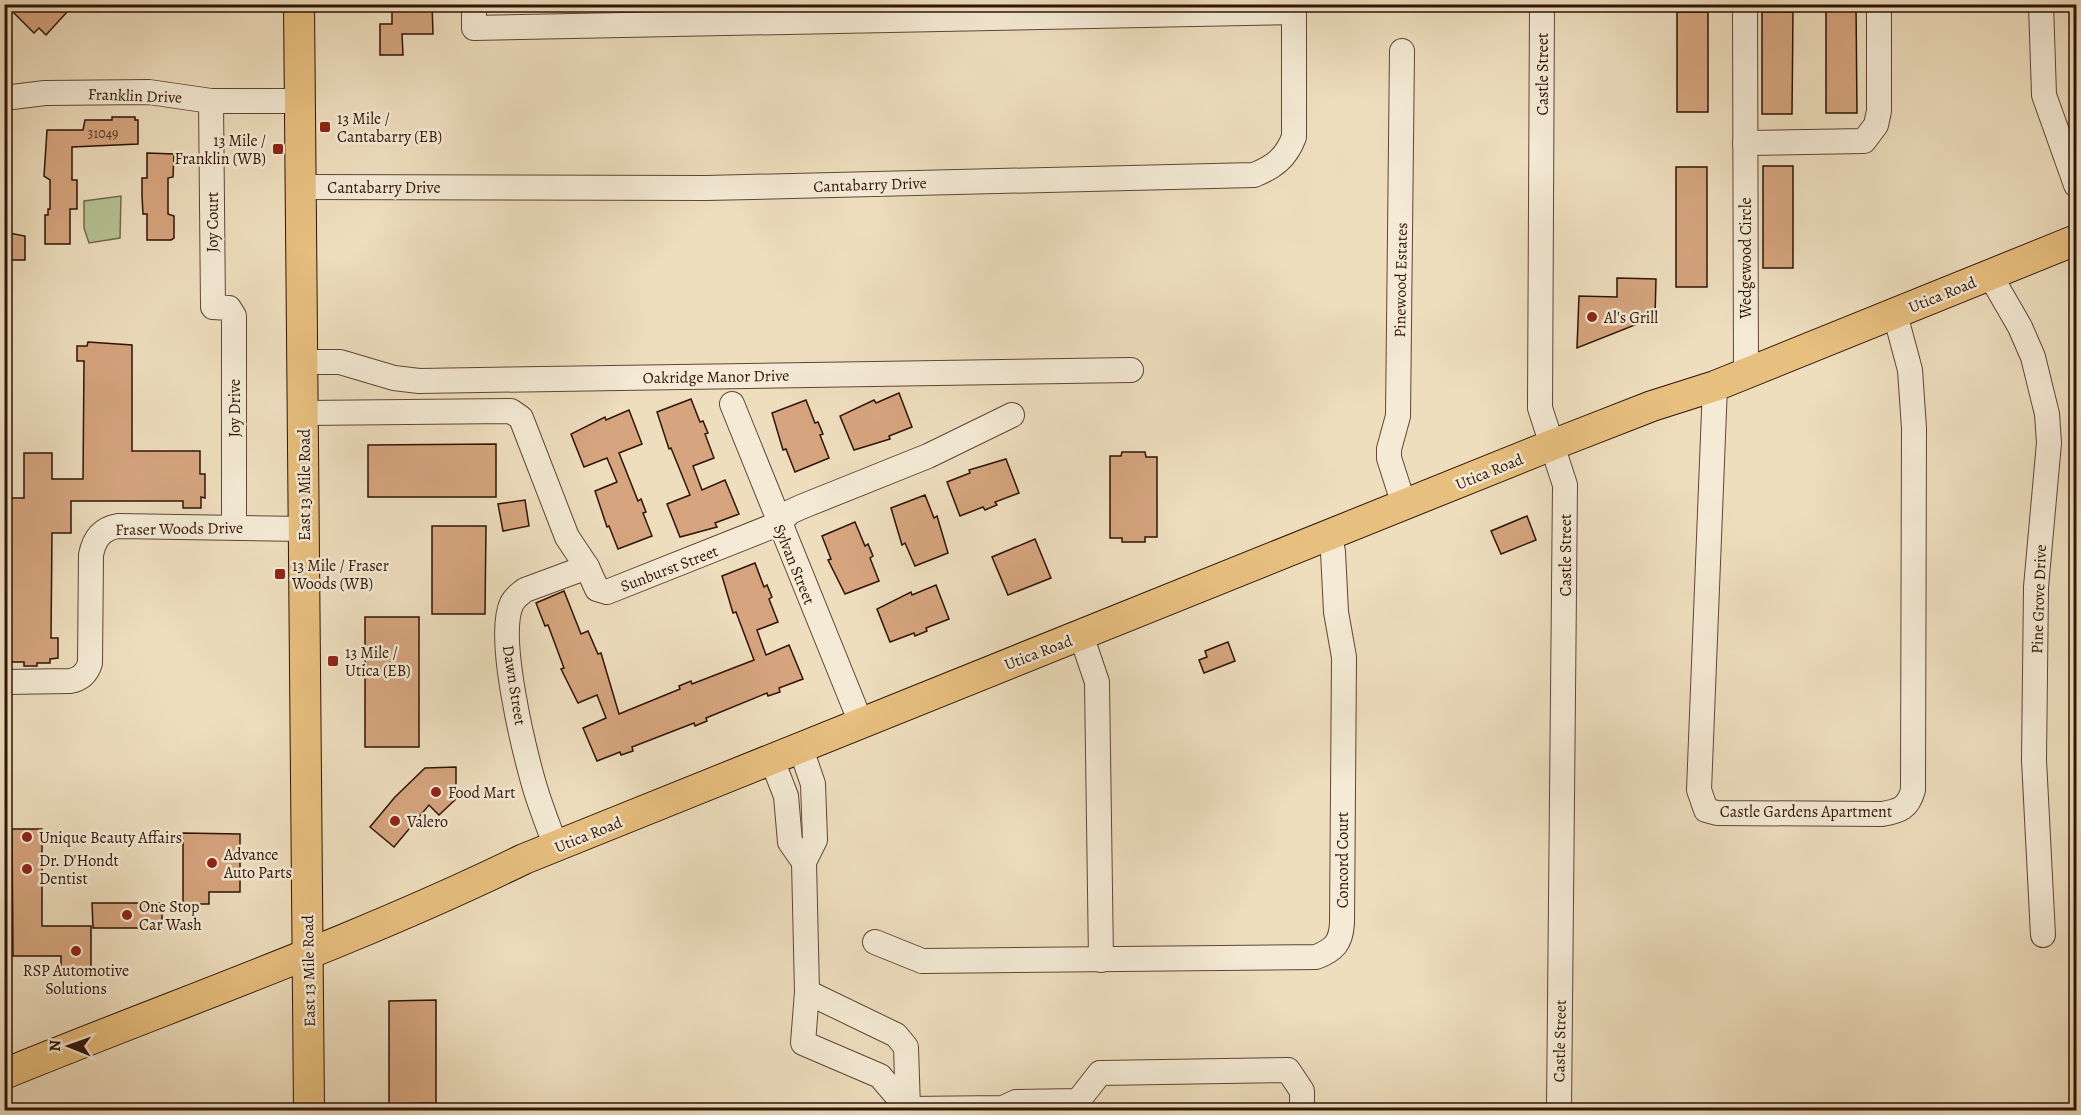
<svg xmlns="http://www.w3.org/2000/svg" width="2081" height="1115" font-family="Alegreya,serif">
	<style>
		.green { fill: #b5c294; stroke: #726b4e; stroke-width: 1.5 }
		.building { fill: #d6a57f; stroke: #2f1407; stroke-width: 1.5 }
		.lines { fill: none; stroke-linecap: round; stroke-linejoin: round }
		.minor-casing { stroke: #5f4635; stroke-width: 26 }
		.major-casing { stroke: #2f1407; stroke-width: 32 }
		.minor { stroke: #f4ead5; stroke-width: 24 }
		.major { stroke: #e7bf7f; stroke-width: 30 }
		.poi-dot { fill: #8f2418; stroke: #f4ead5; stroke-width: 2 }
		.labels { text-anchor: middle; stroke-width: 5; stroke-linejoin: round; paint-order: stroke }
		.number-label { font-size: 14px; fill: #593825 }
		.street-label { font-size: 16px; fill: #2f1407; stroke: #f4ead5 }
		.poi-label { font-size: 16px; fill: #2f1407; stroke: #f4ead5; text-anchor: start }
	</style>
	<rect width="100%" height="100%" fill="#eedebe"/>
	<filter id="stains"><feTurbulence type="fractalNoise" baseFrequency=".00333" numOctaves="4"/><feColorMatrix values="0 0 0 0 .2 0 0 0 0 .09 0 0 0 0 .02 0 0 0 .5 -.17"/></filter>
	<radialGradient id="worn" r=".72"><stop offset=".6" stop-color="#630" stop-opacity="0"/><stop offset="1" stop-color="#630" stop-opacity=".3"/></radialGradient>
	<polygon class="green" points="121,196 120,238 89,243 84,228 84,201"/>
	<g class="building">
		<polygon points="5,4 59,4 67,12 46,35 39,28 34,33"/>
		<polygon points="392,4 432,4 433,34 402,34 403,55 380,55 380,24 392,24"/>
		<polygon points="1826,4 1856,4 1857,113 1826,113"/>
		<rect x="1677" y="12" width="31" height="100"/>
		<polygon points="1762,12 1793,12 1792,114 1762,114"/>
		<polygon points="112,117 135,117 135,120 138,120 138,144 72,147 72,180 77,180 77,209 70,209 70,244 45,244 45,215 48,215 48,209 50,209 50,180 44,176 47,130 83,130 85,120 112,120"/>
		<polygon points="147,153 174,154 173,177 168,178 168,214 174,216 174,238 171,240 147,240 147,214 143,214 142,196 142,178 147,178"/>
		<rect x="1763" y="166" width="30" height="102"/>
		<rect x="1676" y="167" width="31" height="120"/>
		<polygon points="4,232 25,236 25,260 4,260"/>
		<polygon points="1617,278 1656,279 1655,317 1577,348 1579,296 1617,297"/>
		<polygon points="88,342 132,345 132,451 200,451 200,474 205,474 205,498 201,497 201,508 183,508 183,501 71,501 71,533 52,533 51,638 58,638 58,658 50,659 50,663 37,663 37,666 24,666 24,662 4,662 4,498 24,498 24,453 52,453 52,479 83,479 84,361 77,361 77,346 87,346"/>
		<polygon points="899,393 912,427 889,436 890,439 854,450 840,416 874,400 876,403"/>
		<polygon points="691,399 700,422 703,421 708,433 705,434 714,458 693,466 702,490 725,480 739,514 715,523 717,527 680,537 667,504 690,495 671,448 669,449 657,412"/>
		<polygon points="806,400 815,423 818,422 823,434 820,435 829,458 795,472 786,449 783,450 772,413"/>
		<polygon points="629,410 642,444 619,453 638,501 641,499 646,512 643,513 652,536 618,549 609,526 607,527 595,491 617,482 607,458 584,467 571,434 605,417 606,420"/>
		<polygon points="496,444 496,497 368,497 368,445"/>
		<polygon points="1122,452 1145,452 1146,457 1157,457 1157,537 1145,537 1145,542 1122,542 1122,538 1110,538 1110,456 1121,456"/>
		<polygon points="1006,459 1019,493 995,502 997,505 985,510 983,507 960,516 947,482 970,473 969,470"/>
		<polygon points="925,495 934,518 937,516 948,553 915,566 905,543 902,545 891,508"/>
		<polygon points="525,500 529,526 503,531 498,504"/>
		<polygon points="1527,516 1536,540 1501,554 1491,531"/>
		<polygon points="855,522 865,546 868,544 873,556 870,558 879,581 845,594 828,560 831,559 822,536"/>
		<polygon points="432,526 486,526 485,614 432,614"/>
		<polygon points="1035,539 1051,578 1008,595 992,557"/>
		<polygon points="755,563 764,587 767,585 772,597 769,599 778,622 757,630 766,655 789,645 803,679 779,688 780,692 768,696 767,693 706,718 707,721 695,726 694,723 632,747 633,751 621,755 620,752 597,761 583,728 606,718 597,695 578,703 561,669 564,668 548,625 545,626 536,603 564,591 581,634 588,631 598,654 601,653 619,714 680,689 679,686 691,681 692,684 754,660 736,612 733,613 722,576"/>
		<polygon points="936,585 949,619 926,628 927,631 915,636 914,633 890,642 877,609 911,592 912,595"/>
		<rect x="365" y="617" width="54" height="130"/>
		<polygon points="1228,642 1235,661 1204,673 1199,660 1207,657 1205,651"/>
		<polygon points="456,767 456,799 439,815 429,805 394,847 370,827 395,797 425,768"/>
		<polygon points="12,829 42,829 42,926 91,926 91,975 61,975 61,956 13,956"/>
		<polygon points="183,833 240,834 240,892 209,892 209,904 183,904"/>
		<polygon points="92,903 162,903 162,928 93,928"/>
		<polygon points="436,1000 436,1103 389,1104 389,1001"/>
	</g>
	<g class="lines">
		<g class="minor-casing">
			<g id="minor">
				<polyline points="474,4 474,28 1294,12"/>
				<polyline points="1542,4 1540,408 1565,485 1559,1110"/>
				<polyline points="1745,4 1746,374"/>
				<polyline points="2041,4 2044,95 2076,185"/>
				<polyline points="1402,51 1398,416 1389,449 1389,458 1404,505"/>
				<polyline points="4,98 45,93 149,92 211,101 301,101"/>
				<polyline points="211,101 213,307 229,308 234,316 234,526"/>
				<polyline points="1745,143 1864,141 1876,125 1879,111 1879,4"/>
				<path d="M302,187l404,1 548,-13c20,-8 32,-17 40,-38v-133"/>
				<polyline points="1990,275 2020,327 2033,357 2047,414 2049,443 2036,587 2034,760 2043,935"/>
				<polyline points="304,362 340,362 394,378 419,381 1131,370"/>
				<path d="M1715,386l-16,404 7,20 11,3 165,1c18,-3 26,-6 31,-24l1,-362 -4,-58 -15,-56"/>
				<polyline points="732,404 861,723"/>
				<polyline points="304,413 511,411 521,418 567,537 587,567 597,589 607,592 778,524 790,512 801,507 928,456 1012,415"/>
				<polyline points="1081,635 1097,682 1101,960"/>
				<path d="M4,682l66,-1c11,-2 17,-8 20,-18l1,-108c3,-16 10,-26 27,-29l187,3"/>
				<polyline points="801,749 813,784 815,840 804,862 807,992 803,1043 880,1076 908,1109 1003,1108 1016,1102 1078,1101 1100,1073 1288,1070 1302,1091 1302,1110"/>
				<polyline points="772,760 786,796 790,842 804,862"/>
				<path d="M556,847c-8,-22 -17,-44 -23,-66 -10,-36 -37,-146 -21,-178 3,-6 8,-9 13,-13l62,-23"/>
				<path d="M875,942l47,19 394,-4c18,-7 25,-14 26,-34l2,-266 -8,-45 -3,-60 -3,-17"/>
				<polyline points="807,992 896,1035 906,1047 908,1109"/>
			</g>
		</g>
		<g class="major-casing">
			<g id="major">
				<polyline points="299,4 309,1110"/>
				<path d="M4,1074c174,-71 352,-133 520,-215l1028,-414 100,-39 63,-20 361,-146"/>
			</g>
		</g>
		<use href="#minor" class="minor"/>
		<use href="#major" class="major"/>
	</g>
	<g class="poi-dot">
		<rect x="319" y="121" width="12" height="12" rx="3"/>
		<rect x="272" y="143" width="12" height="12" rx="3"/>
		<circle cx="1592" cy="317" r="6"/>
		<rect x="274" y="568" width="12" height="12" rx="3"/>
		<rect x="327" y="655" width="12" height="12" rx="3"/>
		<circle cx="436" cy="792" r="6"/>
		<circle cx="395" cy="821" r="6"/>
		<circle cx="27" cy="837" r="6"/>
		<circle cx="212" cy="863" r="6"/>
		<circle cx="27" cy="869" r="6"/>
		<circle cx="127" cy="915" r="6"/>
		<circle cx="76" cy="951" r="6"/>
	</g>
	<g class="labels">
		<g class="number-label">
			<text x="103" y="138">31049</text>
		</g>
		<g class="street-label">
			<text transform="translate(1542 74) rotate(-90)" y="6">Castle Street</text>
			<text transform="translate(135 95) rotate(2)" y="6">Franklin Drive</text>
			<text transform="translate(870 184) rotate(-2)" y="6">Cantabarry Drive</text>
			<text x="384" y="193">Cantabarry Drive</text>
			<text transform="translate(212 222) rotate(-90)" y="6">Joy Court</text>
			<text transform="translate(1745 258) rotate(-90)" y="6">Wedgewood Circle</text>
			<text transform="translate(1400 280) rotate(-89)" y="6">Pinewood Estates</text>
			<text transform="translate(1942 294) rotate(-22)" y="6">Utica Road</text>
			<text transform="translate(716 376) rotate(-1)" y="6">Oakridge Manor Drive</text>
			<text transform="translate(234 408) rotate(-90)" y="6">Joy Drive</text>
			<text transform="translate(1489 471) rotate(-22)" y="6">Utica Road</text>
			<text transform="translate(304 485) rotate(-90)" y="6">East 13 Mile Road</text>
			<text transform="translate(179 528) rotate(-1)" y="6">Fraser Woods Drive</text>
			<text transform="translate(1565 555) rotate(-90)" y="6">Castle Street</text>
			<text transform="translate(795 564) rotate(68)" y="6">Sylvan Street</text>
			<text transform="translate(669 568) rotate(-21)" y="6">Sunburst Street</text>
			<text transform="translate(2038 599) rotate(-88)" y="6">Pine Grove Drive</text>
			<text transform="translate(1038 652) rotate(-21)" y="6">Utica Road</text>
			<text transform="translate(515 685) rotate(81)" y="6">Dawn Street</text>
			<text x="1806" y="817">Castle Gardens Apartment</text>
			<text transform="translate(588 834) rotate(-22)" y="6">Utica Road</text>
			<text transform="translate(1342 860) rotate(-90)" y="6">Concord Court</text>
			<text transform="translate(308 971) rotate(-91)" y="6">East 13 Mile Road</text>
			<text transform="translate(1559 1041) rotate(-89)" y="6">Castle Street</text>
		</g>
		<g class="poi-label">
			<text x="337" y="124">13 Mile /<tspan x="337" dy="18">Cantabarry (EB)</tspan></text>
			<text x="266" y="146" text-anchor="end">13 Mile /<tspan x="266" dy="18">Franklin (WB)</tspan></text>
			<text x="1604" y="323">Al's Grill</text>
			<text x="292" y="571">13 Mile / Fraser<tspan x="292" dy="18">Woods (WB)</tspan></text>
			<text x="345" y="658">13 Mile /<tspan x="345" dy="18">Utica (EB)</tspan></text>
			<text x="448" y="798">Food Mart</text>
			<text x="407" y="827">Valero</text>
			<text x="39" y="843">Unique Beauty Affairs</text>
			<text x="224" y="860">Advance<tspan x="224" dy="18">Auto Parts</tspan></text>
			<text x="39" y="866">Dr. D'Hondt<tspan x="39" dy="18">Dentist</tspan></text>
			<text x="139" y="912">One Stop<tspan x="139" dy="18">Car Wash</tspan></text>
			<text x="76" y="976" text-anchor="middle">RSP Automotive<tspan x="76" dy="18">Solutions</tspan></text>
		</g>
	</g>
	<rect width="2081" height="1115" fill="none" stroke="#eedebe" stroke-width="24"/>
	<rect x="6" y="6" width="2069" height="1103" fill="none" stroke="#2f1407" stroke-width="3"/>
	<rect x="12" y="12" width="2057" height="1091" fill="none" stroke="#2f1407" stroke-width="1.5"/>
	<g transform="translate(69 1046) rotate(271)" stroke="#f4ead5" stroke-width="4.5" paint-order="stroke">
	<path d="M0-4.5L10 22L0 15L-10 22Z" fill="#2f1407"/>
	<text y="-9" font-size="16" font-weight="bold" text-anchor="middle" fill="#2f1407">N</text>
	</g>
	<rect width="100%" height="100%" filter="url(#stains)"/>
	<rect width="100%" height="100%" fill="url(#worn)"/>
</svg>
